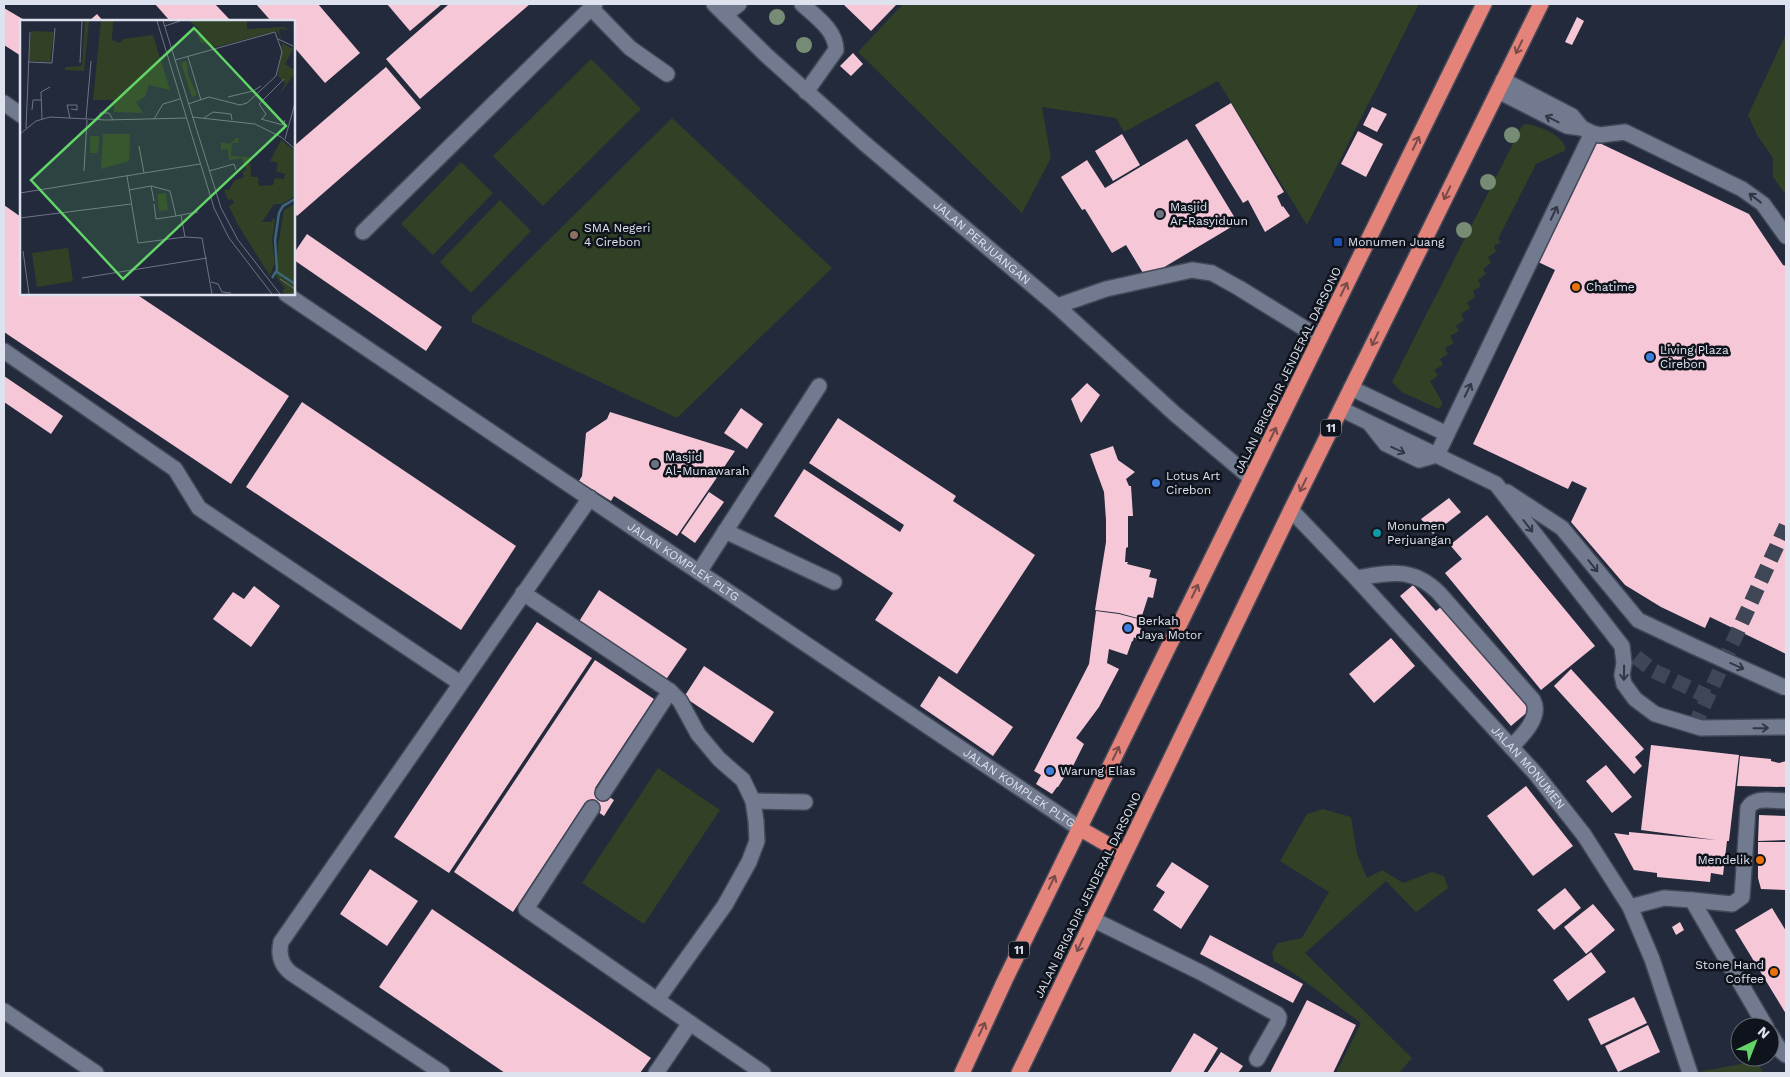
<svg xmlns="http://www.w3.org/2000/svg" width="1790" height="1077" font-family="'Work Sans',sans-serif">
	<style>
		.green { fill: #304125 }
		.building { fill: #f6c7d7 }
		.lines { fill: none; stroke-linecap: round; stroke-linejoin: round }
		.minor-tunnel { stroke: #3f4656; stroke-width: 15; stroke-dasharray: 15 8; stroke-linecap: butt }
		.minor-casing { stroke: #424857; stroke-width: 18 }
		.highway-casing { stroke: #424857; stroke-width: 18 }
		.minor { stroke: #717a8f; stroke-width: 15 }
		.highway { stroke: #e3837a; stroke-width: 15 }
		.minor-bridge-casing { stroke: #424857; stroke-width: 18; stroke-linecap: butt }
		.minor-bridge { stroke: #717a8f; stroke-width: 15 }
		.tree { fill: #768c74 }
		.oneway { stroke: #794b4a }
		.oneway2 { stroke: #313744 }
		.worship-dot { fill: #6b7280; stroke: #0f131b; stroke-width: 2 }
		.education-dot { fill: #8d6e63; stroke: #0f131b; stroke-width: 2 }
		.transit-dot { fill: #1a4fb4; stroke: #0f131b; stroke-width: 2 }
		.food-dot { fill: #e8710a; stroke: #0f131b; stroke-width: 2 }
		.shop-dot { fill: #3f7fe0; stroke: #0f131b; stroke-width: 2 }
		.culture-dot { fill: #0f9aa8; stroke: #0f131b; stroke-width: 2 }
		.labels { text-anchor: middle; stroke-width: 5; stroke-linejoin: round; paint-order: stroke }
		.shield { fill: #0f131b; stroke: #9fa4af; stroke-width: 1 }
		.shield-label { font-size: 11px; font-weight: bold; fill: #dde2ee }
		.poi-label { font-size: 12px; fill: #dde2ee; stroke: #0f131b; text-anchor: start }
		.street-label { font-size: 12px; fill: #dde2ee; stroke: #0f131b }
		.inset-river { fill: none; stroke: #3d677a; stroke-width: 2.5 }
		.inset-road { fill: none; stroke: #6d7483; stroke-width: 1 }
		.view { fill: #63d468; fill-opacity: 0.15; stroke: #63d468; stroke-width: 2.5 }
		.inset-edge { fill: none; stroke: #dde2ee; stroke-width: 2.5 }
	</style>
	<rect width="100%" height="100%" fill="#232a3b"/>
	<g class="green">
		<polygon points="903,4 1419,4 1307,225 1218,81 1124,132 1116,118 1042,107 1051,158 1022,213 858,52"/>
		<polygon points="1786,34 1786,195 1773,177 1773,158 1757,135 1748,115"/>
		<polygon points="591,59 641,109 543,206 493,156"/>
		<polygon points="672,118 832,268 677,418 480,326 472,322 472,316"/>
		<path d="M1525,124c13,1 38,11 41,25l-2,2 -28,13 -38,75 3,3 -7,4 2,6 -8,5 3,6 -8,6 3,5 -8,6 3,6 -8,5 2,6 -8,6 3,5 -9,6 3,6 -8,6 3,5 -9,5 4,7 -9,5 3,6 -8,5 3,6 -9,5 4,6 -8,5 12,21v3l-3,4 -37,-17 -10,-10 130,-256z"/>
		<polygon points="461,162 493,193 433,255 401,224"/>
		<polygon points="500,200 531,231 471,293 440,262"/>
		<polygon points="658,768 720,810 644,924 582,883"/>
		<polygon points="1323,809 1351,817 1357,854 1367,878 1382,870 1403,883 1432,872 1444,876 1448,888 1416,912 1386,881 1305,953 1412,1058 1399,1073 1336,1073 1361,1023 1295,974 1274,961 1272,952 1278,943 1302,938 1329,892 1280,861 1307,814"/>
		<polygon points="1757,1061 1763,1073 1699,1073 1698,1072"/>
	</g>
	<g class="building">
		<polygon points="155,4 215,4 231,21 170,21"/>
		<polygon points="256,4 318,4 360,53 325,83 294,47 294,21 271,21"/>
		<polygon points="387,4 442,4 410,31"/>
		<polygon points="449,4 530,4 420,99 386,59"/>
		<polygon points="843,4 897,4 871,31"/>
		<polygon points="4,8 26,21 21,21 21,56 4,45"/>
		<polygon points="97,14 103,21 89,21"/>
		<polygon points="1577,17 1584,21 1572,45 1565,42"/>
		<polygon points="853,53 863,64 851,76 840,66"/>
		<polygon points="386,67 421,108 297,216 294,213 294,146"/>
		<polygon points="1231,103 1284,192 1277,196 1282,207 1283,206 1290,216 1265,232 1248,200 1243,203 1195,125"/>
		<polygon points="1372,107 1387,114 1377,132 1363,125"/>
		<polygon points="1358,131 1383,144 1366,177 1341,164"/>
		<polygon points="1122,134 1140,165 1113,181 1095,151"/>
		<polygon points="1187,139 1238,223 1146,278 1126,245 1112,253 1085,209 1082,210 1061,177 1087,160 1105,188"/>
		<polygon points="1591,139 1749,214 1783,265 1786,266 1786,654 1710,617 1705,628 1661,607 1625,585 1571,522 1587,488 1572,481 1568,489 1473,444 1555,270 1534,260"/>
		<polygon points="4,205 21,217 21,294 136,294 289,396 231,484 4,332"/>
		<polygon points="307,234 442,327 426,351 294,260 294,253"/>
		<polygon points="4,376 63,416 51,434 4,402"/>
		<polygon points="1087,383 1100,395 1081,423 1071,399"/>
		<polygon points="302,402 516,546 461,630 246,487"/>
		<polygon points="741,408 763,424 747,449 724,433"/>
		<polygon points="610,412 735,451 677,536 614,496 611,501 579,481 582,476 586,433 607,419"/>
		<polygon points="838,418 956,496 953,501 1035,555 957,674 875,620 893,593 774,516 804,469 900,532 904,525 809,463"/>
		<polygon points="1113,446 1118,460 1135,472 1126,479 1129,486 1131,486 1133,516 1128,516 1128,547 1126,548 1125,562 1128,562 1127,564 1151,570 1149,577 1157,579 1153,598 1148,597 1141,619 1119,613 1095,610 1106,542 1106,520 1104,492 1090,454"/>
		<polygon points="709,492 724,502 695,543 681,533"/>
		<polygon points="1449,498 1461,512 1433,534 1421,519"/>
		<polygon points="1487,515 1595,646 1541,690 1445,573 1462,559 1450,545"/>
		<polygon points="1413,585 1436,611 1442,606 1530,710 1511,726 1400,596"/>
		<polygon points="254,586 280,606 251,647 213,619 233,592 244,599"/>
		<polygon points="599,590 687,649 665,681 578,623"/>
		<polygon points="1096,611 1119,614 1142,620 1139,627 1144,631 1140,641 1134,637 1133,641 1132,641 1127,655 1109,649 1107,663 1119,669 1099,707 1076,738 1084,744 1070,772 1068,771 1058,787 1057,787 1052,794 1036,784 1041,775 1034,771 1089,664"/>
		<polygon points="537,622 592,658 449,873 394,837"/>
		<polygon points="1391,638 1415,666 1374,703 1349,674"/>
		<polygon points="595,660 654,699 595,788 614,800 604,816 585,803 513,912 454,872"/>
		<polygon points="704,666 774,712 753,743 684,697"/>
		<polygon points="1571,669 1644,749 1635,757 1642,766 1634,774 1554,686"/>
		<polygon points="939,676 1013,727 993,756 920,706"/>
		<polygon points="1651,745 1739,755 1729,841 1727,841 1723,875 1711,873 1710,882 1657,877 1657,873 1634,870 1614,833 1629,835 1629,832 1716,840 1641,830"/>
		<polygon points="1740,756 1771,759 1771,761 1779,763 1786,761 1786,787 1737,786"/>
		<polygon points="1606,765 1632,797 1612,813 1586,781"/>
		<polygon points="1526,786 1573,846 1533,876 1487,816"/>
		<polygon points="1759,815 1786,816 1786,840 1758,841"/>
		<polygon points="1758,842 1786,842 1786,890 1761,889 1758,878"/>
		<polygon points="1172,862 1209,886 1181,929 1153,910 1165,892 1156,886"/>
		<polygon points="370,869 418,901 387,946 340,914"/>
		<polygon points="1565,888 1581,908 1554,930 1537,910"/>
		<polygon points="1593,904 1615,930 1586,954 1564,927"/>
		<polygon points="1772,908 1786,931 1786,1014 1735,930"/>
		<polygon points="432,909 651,1058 640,1073 505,1073 379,987"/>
		<polygon points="1680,922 1684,930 1676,935 1672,927"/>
		<polygon points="1210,935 1303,984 1293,1003 1200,954"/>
		<polygon points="1591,952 1606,972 1568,1001 1553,980"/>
		<polygon points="1634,997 1647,1023 1601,1045 1588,1019"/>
		<polygon points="1307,1000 1356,1025 1333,1073 1270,1073"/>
		<polygon points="1648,1025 1660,1052 1618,1072 1605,1046"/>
		<polygon points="1194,1033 1218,1048 1203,1073 1170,1073"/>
		<polygon points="1221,1052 1243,1066 1238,1073 1207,1073"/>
	</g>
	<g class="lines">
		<g class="minor-tunnel">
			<polyline points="1636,657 1654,671 1708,697"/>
			<polyline points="1694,727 1786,526"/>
		</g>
		<g class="minor-casing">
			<g id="minor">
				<path id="s1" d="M714,4l52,51 98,88 193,163 118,108 76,64"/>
				<path d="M802,4c13,12 34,26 34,46l-30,42"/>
				<polyline points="591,8 630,48 667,74"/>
				<polyline points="725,15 739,4"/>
				<polyline points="1503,80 1572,116 1582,128 1592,133 1600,135 1625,132 1742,189 1763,204 1786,236"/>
				<polyline points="1498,91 1567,126 1582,128"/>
				<polyline points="4,103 21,115"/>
				<polyline points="363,232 595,4"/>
				<path id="s2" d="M286,294l793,534"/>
				<polyline points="1057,306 1106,289 1192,270 1212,273 1239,288 1320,338"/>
				<polyline points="4,351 175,469 199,508 460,683"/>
				<polyline points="1351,388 1447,434"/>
				<polyline points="1341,409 1496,484 1622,646 1624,663 1622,675 1624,684 1635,699 1655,714 1701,728 1786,727"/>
				<polyline points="1371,425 1386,444 1419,460 1437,455"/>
				<polyline points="1437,455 1592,133"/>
				<polyline points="1507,492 1562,528 1638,620 1693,646"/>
				<path id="s3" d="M1291,510l65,68 180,196 48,61 46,72 22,52 38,114"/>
				<polyline points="725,531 834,582"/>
				<polyline points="699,572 819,386"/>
				<path d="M1356,578c33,-5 56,-12 83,15l94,107c9,17 -11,36 -22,47"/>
				<polyline points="523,593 670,691 680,701 698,734 719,759 743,780 753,801 756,821 757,841 749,862 725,905 657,1000 690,1023 656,1073"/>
				<polyline points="603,793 670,691"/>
				<polyline points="753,801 805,802"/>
				<polyline points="592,808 526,909 657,1000"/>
				<path d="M1692,900l40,4 10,-7 6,-89c7,-12 25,-7 38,-7"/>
				<polyline points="1630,907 1664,898 1692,900 1766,1027"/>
				<polyline points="1092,919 1202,973 1277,1014 1279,1017 1278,1022 1257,1059"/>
				<polyline points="4,1011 96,1073"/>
				<polyline points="690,1023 763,1073"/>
				<polyline points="1770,1034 1780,1050 1786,1055"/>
				<path d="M442,1073l-151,-100c-10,-8 -13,-18 -10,-31l309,-444"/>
			</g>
		</g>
		<g class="highway-casing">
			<g id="highway">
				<polyline points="1079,828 1124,854"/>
				<polyline points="962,1073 1005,980 1484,4"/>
				<polyline points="1019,1073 1291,510 1541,4"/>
			</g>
		</g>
		<use href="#minor" class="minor"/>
		<use href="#highway" class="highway"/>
		<g class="minor-bridge-casing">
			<polyline id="minor-bridge" points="1693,646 1786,688"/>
		</g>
		<use href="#minor-bridge" class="minor-bridge"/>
	</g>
	<g class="tree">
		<circle cx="777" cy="17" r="8"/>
		<circle cx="804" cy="45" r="8"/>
		<circle cx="1512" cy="135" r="8"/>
		<circle cx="1488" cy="182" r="8"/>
		<circle cx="1464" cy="230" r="8"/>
	</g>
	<defs><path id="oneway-shaft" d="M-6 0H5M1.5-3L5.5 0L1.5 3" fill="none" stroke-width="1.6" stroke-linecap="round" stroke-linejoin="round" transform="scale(1.25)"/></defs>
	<g class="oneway">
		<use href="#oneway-shaft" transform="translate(1519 47) rotate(116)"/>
		<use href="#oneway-shaft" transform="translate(1416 143) rotate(-64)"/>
		<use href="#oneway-shaft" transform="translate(1447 193) rotate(116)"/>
		<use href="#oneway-shaft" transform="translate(1344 289) rotate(-64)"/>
		<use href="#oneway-shaft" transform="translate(1375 339) rotate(116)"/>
		<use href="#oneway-shaft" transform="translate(1273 434) rotate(-64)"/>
		<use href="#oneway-shaft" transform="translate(1303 485) rotate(116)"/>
		<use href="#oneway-shaft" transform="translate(1195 591) rotate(-64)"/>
		<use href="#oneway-shaft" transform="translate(1116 753) rotate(-64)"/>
		<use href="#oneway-shaft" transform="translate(1052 882) rotate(-64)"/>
		<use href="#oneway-shaft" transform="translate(1080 945) rotate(115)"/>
		<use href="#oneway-shaft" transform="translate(982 1029) rotate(-65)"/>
	</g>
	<g class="oneway2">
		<use href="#oneway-shaft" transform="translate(1552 119) rotate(-153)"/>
		<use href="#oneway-shaft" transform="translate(1755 198) rotate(-142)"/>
		<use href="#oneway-shaft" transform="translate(1554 213) rotate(-64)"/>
		<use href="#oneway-shaft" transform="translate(1468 390) rotate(-64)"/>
		<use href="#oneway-shaft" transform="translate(1398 450) rotate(25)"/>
		<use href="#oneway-shaft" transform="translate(1528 526) rotate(52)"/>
		<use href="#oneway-shaft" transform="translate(1593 566) rotate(51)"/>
		<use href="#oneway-shaft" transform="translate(1737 666) rotate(24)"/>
		<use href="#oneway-shaft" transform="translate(1624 673) rotate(91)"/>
		<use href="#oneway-shaft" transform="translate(1761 728) rotate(-1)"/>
	</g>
	<g class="worship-dot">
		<circle cx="1160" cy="214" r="5"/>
		<circle cx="655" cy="464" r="5"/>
	</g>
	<circle class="education-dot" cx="574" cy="235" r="5"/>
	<rect class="transit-dot" x="1333" y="237" width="10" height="10" rx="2.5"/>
	<g class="food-dot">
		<circle cx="1576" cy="287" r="5"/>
		<circle cx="1760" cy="860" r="5"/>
		<circle cx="1774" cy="972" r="5"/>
	</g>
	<g class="shop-dot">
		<circle cx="1650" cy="357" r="5"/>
		<circle cx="1156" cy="483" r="5"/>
		<circle cx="1128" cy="628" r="5"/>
		<circle cx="1050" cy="771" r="5"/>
	</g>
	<circle class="culture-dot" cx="1377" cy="533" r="5"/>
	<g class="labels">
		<g class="shield">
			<rect x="1321" y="419.5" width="20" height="17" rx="4"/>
			<rect x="1009" y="941.5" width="20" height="17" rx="4"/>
		</g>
		<g class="shield-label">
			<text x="1331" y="432">11</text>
			<text x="1019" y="954">11</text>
		</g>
		<g class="poi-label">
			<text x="1170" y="211">Masjid<tspan x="1170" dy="14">Ar-Rasyiduun</tspan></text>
			<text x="584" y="232">SMA Negeri<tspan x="584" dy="14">4 Cirebon</tspan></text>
			<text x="1348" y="246">Monumen Juang</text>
			<text x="1586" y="291">Chatime</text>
			<text x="1660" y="354">Living Plaza<tspan x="1660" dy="14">Cirebon</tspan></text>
			<text x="665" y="461">Masjid<tspan x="665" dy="14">Al-Munawarah</tspan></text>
			<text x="1166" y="480">Lotus Art<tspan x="1166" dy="14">Cirebon</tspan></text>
			<text x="1387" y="530">Monumen<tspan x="1387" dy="14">Perjuangan</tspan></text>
			<text x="1138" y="625">Berkah<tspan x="1138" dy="14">Jaya Motor</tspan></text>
			<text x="1060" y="775">Warung Elias</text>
			<text x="1750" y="864" text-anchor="end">Mendelik</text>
			<text x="1764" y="969" text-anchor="end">Stone Hand<tspan x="1764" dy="14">Coffee</tspan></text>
		</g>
		<g class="street-label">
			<text dy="4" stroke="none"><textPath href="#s1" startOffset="359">JALAN PERJUANGAN</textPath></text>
			<text transform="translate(1288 370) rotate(-64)" y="4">JALAN BRIGADIR JENDERAL DARSONO</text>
			<text dy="4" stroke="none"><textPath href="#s2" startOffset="479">JALAN KOMPLEK PLTG</textPath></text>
			<text dy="4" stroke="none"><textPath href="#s3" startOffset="350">JALAN MONUMEN</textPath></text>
			<text dy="4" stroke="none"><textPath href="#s2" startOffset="884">JALAN KOMPLEK PLTG</textPath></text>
			<text transform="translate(1088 895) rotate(-64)" y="4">JALAN BRIGADIR JENDERAL DARSONO</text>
		</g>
	</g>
	<g transform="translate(20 20)">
		<rect width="275" height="275" fill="#232a3b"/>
		<path d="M65,1h4l-5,50 -19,-1v-3l17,-1zM81,1h12l-1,19 8,3 3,-4 30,-4 17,55 -21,-5 -4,12 -9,5 7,11 -29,-1v-12h-21zM169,1h58v8l36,-2 7,3 -11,-1 2,9 -4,-7 -61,16 -16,-5 -3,-15zM11,11l23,1 -4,30 -21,-1zM262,23l11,6 2,-3 -10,18 10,6v3l-15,21 5,-11 -7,-7zM167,41l1,14 9,20 -5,2 -11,-34zM83,114h27l-1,27 -28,8zM70,116h9l-1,17h-8zM216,118h3l-1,5h-6l-1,13 19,1 1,20h7l1,9 14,-1 2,-7 9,1 1,-5 -9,-3 2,-8 -8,-2 11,-21 14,11v45l-13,8h-8l-12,18h10l1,-4 2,2 -3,21 3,21 -5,14 -32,-51 -9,-19 5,-3 -2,-4 -4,1 -4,-10h5l5,-9 10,-4 -2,-6 4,-1 -4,-12 -13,2 -1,-11 -7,1v-8l9,2zM146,173l2,17 -9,1 -2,-17zM275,184v90h-10l-3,-3 3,-3 -9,-11 2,-31 6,-36zM48,228l5,33 -36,6 -5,-34z" fill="#304125"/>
		<path class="inset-river" d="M257,252l18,12M252,258l5,-8 -2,-30 4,-27 4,-7 12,-7"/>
		<path class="inset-road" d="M137,1l57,187 15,30 43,56M143,1l58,187 17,32 42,54M145,6l15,-5M258,19l15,7M168,37l13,43M155,40l100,-28 7,20 -6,24 -29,27 -7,2 -31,-8 -21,7M8,42l24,1 3,-35M60,43l2,-42M208,77l25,-6 8,-5M12,90l1,-10h8M172,97l63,7 26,13 14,12M50,98l-3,-13h10v5l-6,-1M184,98l9,-6 18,2 1,6M22,99l-1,-27 9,-5M66,99l5,-58M134,99l9,-15 17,-5M241,99l22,6 2,-5M242,99l4,-5 -7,-10 25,-25M79,100l1,-7h9l4,7M6,108l4,-96M0,114l16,-13 14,-4 56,3 80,-2M265,119l10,-36M119,126l5,27M64,151l3,-51M189,151l25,-7 2,6M107,156l11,67 47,-6 17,1 10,56M131,166l3,15M109,170l22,-4 19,5 6,25 5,-1 4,22M0,173l180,-29M134,184l2,15 20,-3M161,195l17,-3M0,198l111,-14M3,231l6,43M62,258l125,-20M260,259l15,10M191,262l7,2 4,8 9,1"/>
		<path class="view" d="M174,8l92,98 -163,153 -92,-99z"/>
		<rect width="275" height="275" class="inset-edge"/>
	</g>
	<rect width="1790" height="1077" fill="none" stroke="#dde2ee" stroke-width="10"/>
	<g transform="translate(1755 1042) rotate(43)"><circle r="24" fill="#0f131b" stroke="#61666f"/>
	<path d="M0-4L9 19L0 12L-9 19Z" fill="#63d468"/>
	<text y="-8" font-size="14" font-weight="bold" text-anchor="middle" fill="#dde2ee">N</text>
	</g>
</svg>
